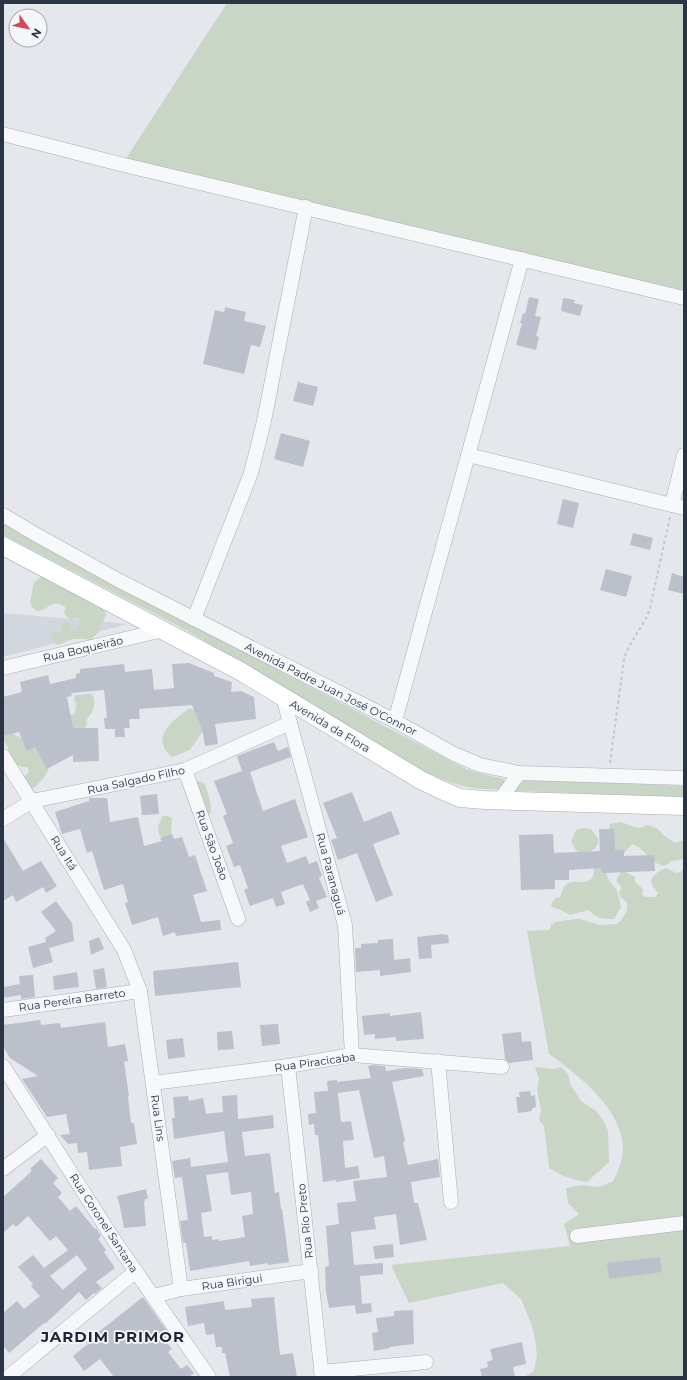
<svg xmlns="http://www.w3.org/2000/svg" width="687" height="1380" font-family="Montserrat,sans-serif">
	<style>
		.built { fill: #d2d6de }
		.green { fill: #c9d6c5 }
		.building { fill: #bbc0ca; fill-rule: evenodd }
		.lines { fill: none; stroke-linecap: round; stroke-linejoin: round }
		.minor-casing { stroke: #a9aeb7; stroke-width: 15 }
		.major-casing { stroke: #a3abb8; stroke-width: 19 }
		.path { stroke: #c2c5cb; stroke-width: 2; stroke-dasharray: 3 3; stroke-linecap: butt }
		.minor { stroke: #f7f8fa; stroke-width: 14 }
		.major { stroke: #fff; stroke-width: 18 }
		.labels { text-anchor: middle; stroke-width: 3.5; stroke-linejoin: round; paint-order: stroke }
		.street-label { font-size: 11px; fill: #2b3445; stroke: #f4f6f9 }
		.district-label { font-size: 15px; font-weight: bold; letter-spacing: 1px; fill: #1d2536; stroke: #f4f6f9 }
	</style>
	<rect width="100%" height="100%" fill="#e4e7ec"/>
	<polygon class="built" points="3,613 128,624 3,657"/>
	<g class="green">
		<polygon points="227,3 684,3 684,293 125,160"/>
		<path d="M3,521l186,102 277,146 13,4 25,6 1,6 -3,4c-29,2 -50,-5 -75,-16l-241,-143 -183,-95z"/>
		<path d="M47,574l48,27v5l9,4 2,5 -8,18 -8,7c-4,-1 -16,-2 -20,0 -5,1 -7,4 -13,5l-6,-7v-4l3,-3 5,1 3,-3v-5l4,-2 4,2 1,5 5,1 3,-5 1,-5 -5,-2 -4,2 -4,-3 -3,-4 2,-5c-15,-16 -27,18 -36,-6 5,-16 -2,-19 17,-28z"/>
		<path d="M91,694l3,4c0,4 1,10 -2,14 -3,5 -6,5 -5,12l-2,4 -10,1 -4,-1 -1,-13 5,-1 1,-10 -2,-4 1,-5z"/>
		<path d="M3,705l9,27 3,3 9,4 7,-3 18,31c-1,7 -11,19 -18,22l-9,-11 7,-6 -1,-5c-10,1 -14,-4 -20,-11v-9l-5,-7z"/>
		<path d="M190,708l14,8 3,9 -17,25 -18,7c-24,-19 2,-38 18,-49z"/>
		<path d="M529,779l152,7h3v11l-167,-6 -3,-1c2,-5 10,-9 15,-11z"/>
		<path d="M200,781l5,3c3,11 6,16 6,28l-5,4 -9,1c-13,-9 -5,-23 -2,-35z"/>
		<path d="M163,816h4l5,2 -1,19 -8,3c-7,-9 -6,-14 0,-24z"/>
		<path d="M620,822c10,2 17,10 27,3l10,3 6,7 12,8 5,-2h4v18l-13,2 -3,3 -5,2 -9,-4 -14,-14 -8,-4 -7,8 -4,3c-10,-5 -14,-21 -11,-31z"/>
		<path d="M583,828l8,1c2,4 6,6 7,10 3,11 -16,18 -22,11 -2,-2 -3,-6 -5,-8l5,-12z"/>
		<path d="M596,863l10,8 2,8 9,11 4,17 -7,12c-11,0 -18,0 -25,-9l-19,5 -9,-5 -9,-3 -1,-2c1,-3 3,-6 6,-8l2,1c4,-5 3,-11 8,-14 8,-5 18,2 25,-6 3,-5 1,-10 4,-15z"/>
		<path d="M684,867v510h-160l10,-6 3,-16 -2,-17 -4,-15 -10,-24 -18,-16 -94,20 -18,-38 179,-19 -6,-22 15,-10 -11,-11 -2,-15 15,-3 18,2 14,-6c5,-10 10,-21 10,-32 0,-40 -45,-74 -74,-95l-22,-123 23,-1 1,-5 4,-3 20,-3h5l20,6 17,-1c8,-7 17,-21 3,-27l-1,-5 3,-4 -6,-8 5,-8h5l9,5v5l8,7 -1,5 3,3h11l2,-4 -6,-8 -1,-5c4,-7 9,-10 16,-12l9,5 5,-1z"/>
		<path d="M535,1067l19,2 7,-2 7,7 2,10 11,17 16,11 7,10 4,9 1,31 -22,20c-14,-2 -26,-6 -38,-14l-5,-42 -5,-6 2,-10 -4,-20 2,-11z"/>
	</g>
	<g class="building">
		<polygon points="529,297 539,299 535,316 541,317 536,336 539,337 536,350 516,345 522,323 520,323 523,313 525,314"/>
		<polygon points="563,298 575,300 574,303 583,305 580,316 561,311"/>
		<polygon points="225,307 246,312 244,321 266,326 260,347 251,345 244,374 203,364 215,310 224,312"/>
		<polygon points="298,382 318,387 313,406 293,401"/>
		<polygon points="281,433 310,441 303,467 274,459"/>
		<polygon points="563,499 579,503 573,528 557,524"/>
		<polygon points="633,533 653,538 650,550 630,545"/>
		<polygon points="606,569 632,576 626,597 600,590"/>
		<polygon points="672,573 684,577 684,594 668,590"/>
		<polygon points="189,663 214,673 214,676 232,682 231,692 241,691 254,697 256,719 215,724 218,744 205,746 202,729 192,705 139,709 140,719 129,719 130,728 124,728 125,737 115,737 115,729 105,729 104,718 107,718 104,690 71,693 72,696 67,697 73,728 98,728 99,761 73,762 73,755 47,769 35,747 27,751 19,732 3,736 3,697 22,692 20,682 48,675 50,684 76,678 76,674 80,673 80,669 124,664 125,672 152,669 154,690 174,688 172,664"/>
		<polygon points="274,742 278,751 288,747 291,757 250,772 263,811 295,799 308,837 281,846 287,863 306,856 309,864 317,861 322,876 319,878 327,897 316,901 319,908 310,912 306,902 310,900 303,884 281,892 285,904 276,907 273,898 250,906 244,890 248,888 240,865 234,867 226,846 233,843 223,816 227,814 214,781 242,771 237,756"/>
		<polygon points="352,792 364,822 391,811 400,834 373,844 393,895 376,902 357,853 338,860 331,840 337,838 323,803"/>
		<polygon points="157,794 159,814 142,815 140,796"/>
		<polygon points="89,798 107,798 110,822 138,817 144,846 162,841 160,838 172,834 174,839 182,837 189,857 195,855 207,891 193,895 201,922 220,920 221,930 176,936 175,932 163,936 158,917 132,925 125,903 128,902 123,884 104,890 92,851 87,853 80,829 62,834 55,812 89,801"/>
		<polygon points="599,829 614,829 615,850 624,850 624,856 654,855 655,871 602,873 601,868 569,870 569,880 555,880 555,889 521,890 519,835 553,834 554,853 600,851"/>
		<polygon points="3,838 23,871 41,861 57,886 46,893 43,887 16,902 13,895 3,901"/>
		<polygon points="56,901 72,923 74,941 49,948 53,962 33,968 28,947 46,942 45,938 56,931 41,912"/>
		<polygon points="442,934 448,935 449,943 431,945 432,958 419,959 417,937"/>
		<polygon points="99,937 104,949 91,955 89,941"/>
		<polygon points="393,939 394,960 410,958 411,972 380,976 380,970 356,972 355,948 361,948 361,944 378,943 378,940"/>
		<polygon points="238,962 241,987 155,996 153,971"/>
		<polygon points="104,968 107,987 96,989 93,970"/>
		<polygon points="77,972 79,987 54,990 53,976"/>
		<polygon points="33,975 35,997 21,999 21,995 3,998 3,987 20,984 19,976"/>
		<polygon points="421,1012 424,1039 396,1041 396,1037 375,1039 375,1034 364,1035 362,1016 390,1013 390,1016"/>
		<polygon points="40,1020 41,1025 60,1023 61,1028 105,1022 108,1047 125,1044 128,1061 124,1062 129,1096 128,1097 131,1123 134,1123 137,1144 120,1147 122,1166 89,1170 87,1152 78,1153 77,1143 68,1144 60,1135 70,1134 66,1114 47,1117 22,1079 38,1076 10,1058 3,1046 3,1025"/>
		<polygon points="278,1024 280,1044 262,1046 260,1025"/>
		<polygon points="232,1031 234,1049 218,1050 217,1032"/>
		<polygon points="521,1032 522,1042 531,1041 533,1060 509,1063 505,1059 502,1034"/>
		<polygon points="183,1038 185,1057 168,1059 166,1040"/>
		<polygon points="372,1065 385,1066 386,1071 405,1068 422,1069 424,1076 392,1082 405,1141 403,1142 408,1165 438,1159 440,1177 411,1182 414,1203 418,1203 427,1240 400,1245 396,1214 374,1217 376,1229 351,1232 354,1265 383,1263 383,1274 360,1276 362,1304 371,1303 372,1312 356,1314 355,1305 329,1308 326,1291 325,1267 329,1266 326,1226 339,1224 337,1203 356,1201 353,1181 387,1177 384,1156 374,1158 359,1090 338,1093 341,1122 351,1121 354,1140 343,1141 345,1168 358,1166 360,1178 336,1182 336,1180 323,1182 318,1135 315,1135 314,1124 309,1125 308,1114 316,1113 314,1092 328,1091 327,1081 337,1080 337,1082 371,1078 368,1066"/>
		<polygon points="530,1091 531,1096 535,1095 536,1107 532,1108 532,1111 518,1113 516,1097 520,1097 519,1092"/>
		<path d="M237,1095l1,24 35,-4 1,13 -32,4 3,24 25,-3 5,40 4,-1 2,17h1l7,53 -21,3v-2l-18,3 -1,-5 -59,10 -4,-28h-3l-3,-22 8,-1 -6,-43 -7,1 -3,-17 18,-3 1,9 37,-5 -4,-31 -50,8 -2,-21h3l-2,-21 15,-1 1,5 14,-3 3,16 17,-2 -1,-16zM228,1172l3,23 20,-3 2,22 -11,2 3,21 -26,4v-2l-7,1v-4l-8,1 -3,-24 11,-2 -6,-36z"/>
		<path d="M41,1159l17,19 -5,5 9,10 -4,4 12,14 6,-5 19,23 1,-1 5,8 -3,3 8,11 -2,2 11,16 -19,14 6,6 -7,6 -1,-1 -8,7 -7,-8 -34,32 -1,-1 -35,30 -6,-8v-32l14,-12 7,8 16,-13 -9,-10 2,-2 -15,-17 15,-12 11,13 24,-18 -12,-14 -6,5 -22,-25 -12,11 -3,-3 -10,9v-36l29,-26 -2,-2zM77,1255l10,14 -24,21 -13,-14z"/>
		<polygon points="146,1189 148,1199 145,1199 145,1201 144,1202 146,1226 124,1228 120,1207 117,1196"/>
		<polygon points="393,1244 394,1257 375,1259 373,1246"/>
		<polygon points="660,1257 662,1272 609,1279 607,1263"/>
		<polygon points="143,1297 169,1334 164,1339 172,1349 168,1352 181,1369 187,1365 194,1373 189,1377 114,1377 100,1359 84,1371 73,1356 88,1344 86,1342"/>
		<polygon points="274,1297 280,1355 293,1353 297,1377 230,1377 225,1353 222,1353 222,1347 216,1347 214,1334 206,1335 204,1323 188,1326 185,1307 224,1301 225,1310 252,1307 251,1299"/>
		<polygon points="413,1310 414,1344 389,1347 390,1348 374,1351 372,1333 378,1332 376,1318 394,1316 394,1311"/>
		<polygon points="522,1342 526,1364 513,1367 515,1377 482,1377 480,1369 488,1367 487,1362 493,1360 490,1349"/>
	</g>
	<g class="lines">
		<g class="minor-casing">
			<g id="minor">
				<polyline points="3,134 120,164 684,298"/>
				<polyline points="468,455 684,508"/>
				<polyline points="672,505 684,455"/>
				<polyline points="3,515 35,534 118,580 395,721 454,754 480,765 519,773 684,778"/>
				<polyline points="194,619 251,473 264,421 306,207"/>
				<polyline points="3,668 163,630"/>
				<polyline points="283,697 345,925 352,1055"/>
				<polyline points="395,721 522,259"/>
				<polyline points="3,756 124,950 140,991 181,1289"/>
				<polyline points="185,770 238,919"/>
				<polyline points="500,800 519,773"/>
				<polyline points="3,819 32,801 185,770 290,723"/>
				<polyline points="3,1010 140,991"/>
				<polyline points="438,1061 451,1202"/>
				<polyline points="3,1066 114,1240 209,1377"/>
				<polyline points="288,1066 322,1377"/>
				<polyline points="153,1083 288,1066 352,1055 502,1067"/>
				<polyline points="3,1169 48,1135"/>
				<polyline points="577,1236 684,1223"/>
				<polyline points="154,1296 181,1289 311,1271"/>
				<polyline points="321,1372 426,1362"/>
				<polyline points="8,1377 136,1271"/>
			</g>
		</g>
		<g class="major-casing">
			<polyline id="major" points="3,546 240,671 419,779 439,789 460,798 485,800 684,806"/>
		</g>
		<path class="path" d="M610,763l14,-104c5,-18 20,-32 26,-51l20,-91"/>
		<use href="#minor" class="minor"/>
		<use href="#major" class="major"/>
	</g>
	<g class="labels">
		<g class="street-label">
			<text transform="translate(83 649) rotate(-13)" y="4">Rua Boqueirão</text>
			<text transform="translate(331 689) rotate(27)" y="4">Avenida Padre Juan José O'Connor</text>
			<text transform="translate(330 726) rotate(31)" y="4">Avenida da Flora</text>
			<text transform="translate(136 780) rotate(-12)" y="4">Rua Salgado Filho</text>
			<text transform="translate(212 845) rotate(70)" y="4">Rua São João</text>
			<text transform="translate(64 853) rotate(58)" y="4">Rua Itá</text>
			<text transform="translate(331 874) rotate(75)" y="4">Rua Paranaguá</text>
			<text transform="translate(72 1000) rotate(-8)" y="4">Rua Pereira Barreto</text>
			<text transform="translate(315 1062) rotate(-8)" y="4">Rua Piracicaba</text>
			<text transform="translate(158 1118) rotate(82)" y="4">Rua Lins</text>
			<text transform="translate(305 1221) rotate(-96)" y="4">Rua Río Preto</text>
			<text transform="translate(104 1223) rotate(57)" y="4">Rua Coronel Santana</text>
			<text transform="translate(232 1282) rotate(-8)" y="4">Rua Birigui</text>
		</g>
		<g class="district-label">
			<text x="113" y="1342">JARDIM PRIMOR</text>
		</g>
	</g>
	<rect width="687" height="1380" fill="none" stroke="#2b3445" stroke-width="8"/>
	<g transform="translate(28 28) rotate(123)"><circle r="19" fill="#f4f6f9" stroke="#a4a8b1"/>
	<path d="M0-3L7 15L0 10L-7 15Z" fill="#d1495b"/>
	<text y="-6" font-size="11" font-weight="bold" text-anchor="middle" fill="#2b3445">N</text>
	</g>
</svg>
